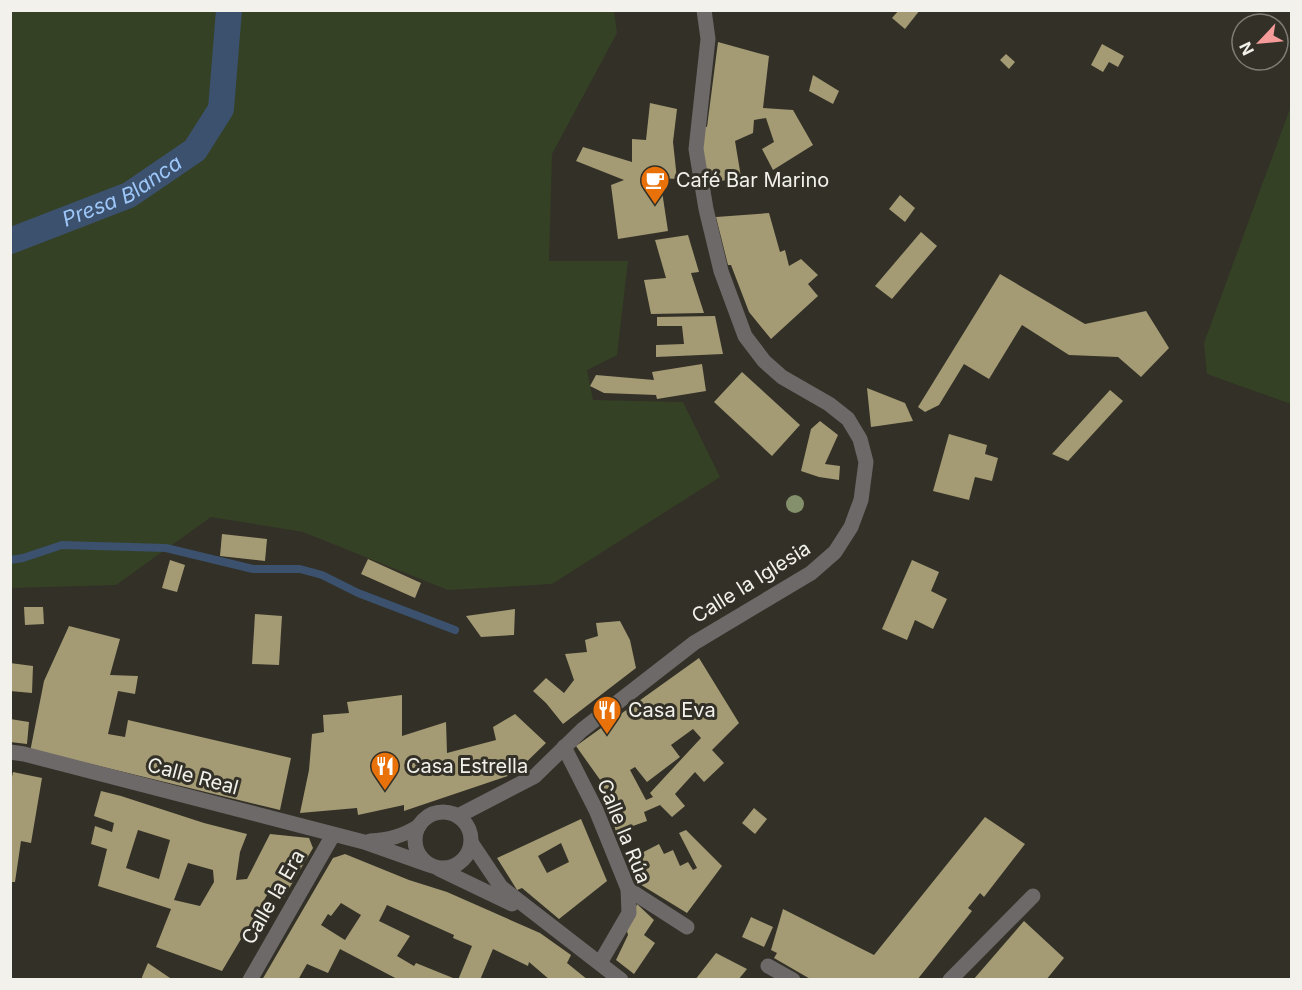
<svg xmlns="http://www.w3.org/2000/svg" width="1302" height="990" font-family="Inter,sans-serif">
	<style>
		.green { fill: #354124 }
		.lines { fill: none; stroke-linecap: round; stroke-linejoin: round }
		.stream { stroke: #3b516d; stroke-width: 8 }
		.canal { stroke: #3b516d; stroke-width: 26 }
		.building { fill: #a49a74; fill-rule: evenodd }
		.minor { stroke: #6e6969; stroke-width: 15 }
		.tree { fill: #83906b }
		.labels { text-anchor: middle; stroke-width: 6; stroke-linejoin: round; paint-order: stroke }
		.poi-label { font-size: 20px; fill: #f2f1eb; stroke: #323027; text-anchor: start }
		.street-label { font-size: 20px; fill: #f2f1eb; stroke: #323027 }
		.water-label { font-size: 21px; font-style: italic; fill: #9ec7f9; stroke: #323027 }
	</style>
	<rect width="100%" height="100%" fill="#323027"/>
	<g class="green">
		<polygon points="10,11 614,11 617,33 552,154 549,261 628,261 617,355 587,370 593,400 683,402 720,477 552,584 448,590 303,532 211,517 116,585 11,588"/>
		<polygon points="1291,106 1291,404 1207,374 1204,343"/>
	</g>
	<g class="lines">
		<polyline class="stream" points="10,560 23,558 62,545 166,548 253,569 300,569 322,575 358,593 455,630"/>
		<path class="canal" id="s1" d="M10,241l119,-46 66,-45 26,-41 8,-99"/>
	</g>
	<g class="building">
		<polygon points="899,10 920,10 905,29 892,18"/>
		<polygon points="718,42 769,56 763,108 793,110 813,145 773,170 762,149 774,142 766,118 754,120 753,133 735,141 741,177 707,184 702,146 704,126 707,127"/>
		<polygon points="1102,44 1124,56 1118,67 1109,62 1103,72 1091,65"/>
		<polygon points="1006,54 1015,62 1009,69 1000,60"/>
		<polygon points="813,75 839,91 833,104 809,91"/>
		<polygon points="650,103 677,109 673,142 677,179 660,178 668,231 618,239 611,185 624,180 576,161 583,147 632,162 632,139 646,140"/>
		<polygon points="900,195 915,208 905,222 889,209"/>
		<polygon points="769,213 780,252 785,250 789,266 801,259 818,275 808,284 818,296 771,339 749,312 731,265 728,265 716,217"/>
		<polygon points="921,232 937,246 892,299 875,286"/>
		<polygon points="688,235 699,272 691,273 704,313 651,314 644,280 666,278 655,240"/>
		<polygon points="1000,274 1085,324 1146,311 1169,348 1141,377 1118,357 1069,355 1022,325 989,379 964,364 939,405 925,412 918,407"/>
		<polygon points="715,316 723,354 656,357 656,345 684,344 682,326 657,326 657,317"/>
		<polygon points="702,364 706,391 657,399 656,395 604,393 590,386 596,375 654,380 652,372"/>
		<polygon points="742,372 800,425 772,456 714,402"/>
		<polygon points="867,388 905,403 913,421 871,427"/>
		<polygon points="1110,390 1123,401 1068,461 1052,454"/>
		<polygon points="820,421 838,435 825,464 840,466 839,480 819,477 801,471 811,429"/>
		<polygon points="949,434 987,445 985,454 998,458 992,481 975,477 969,500 933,491"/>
		<polygon points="222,534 267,539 265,561 220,556"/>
		<polygon points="368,559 421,583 415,598 361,574"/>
		<polygon points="170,560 185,565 177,592 162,588"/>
		<polygon points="912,560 939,572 931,591 947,599 933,629 915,620 907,640 882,629"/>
		<polygon points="24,607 43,607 44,624 25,625"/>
		<polygon points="515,609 514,635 481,637 466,616"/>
		<polygon points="255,614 282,616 279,665 252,664"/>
		<polygon points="620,621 630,640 636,668 563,724 546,703 533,691 546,678 564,693 574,680 565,654 587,652 585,640 598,636 596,623"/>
		<polygon points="69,626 120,639 110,675 138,676 135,694 118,691 108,734 125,737 128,720 291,758 280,810 91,764 30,752 44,681"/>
		<path d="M699,658l40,65 -27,27 12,13 -20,19 -9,-10 -20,22 10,12 -13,11 -12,-12 -16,7 3,9 -31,11 -13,-48 -27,-38zM693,729l8,9 -51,55 3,4 -7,3 -16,-30 5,-3 12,15 33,-25 -9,-12z"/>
		<polygon points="10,663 33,666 32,693 10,691"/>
		<polygon points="402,695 402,736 446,722 447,753 496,740 493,727 515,714 546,743 514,774 404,811 404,805 358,815 357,808 300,813 309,770 312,734 324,732 323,715 349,713 347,702"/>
		<polygon points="10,719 29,722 27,744 10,742"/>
		<polygon points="13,772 42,778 31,843 21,841 15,882 10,882 10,786"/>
		<path d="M101,791l20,5 83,27 43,11 -7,18 -4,28 11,-1 23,-45 39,4 4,10 -29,49 -14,-7 -48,81 -66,-24 15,-38 -73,-23 9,-37 -16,-5 4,-18 17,6 2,-9 -20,-7zM138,830l32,10 -11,39 -33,-11zM188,863l25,7 1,12 -14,24 -26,-6z"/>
		<polygon points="754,808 767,819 755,834 742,823"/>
		<polygon points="985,817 1025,844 984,897 980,893 968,908 972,911 917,980 812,980 774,958 777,953 771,950 783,909 874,955"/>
		<path d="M581,819l26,62 -48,38 -37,-31 -5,2 -20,-32zM561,843l8,19 -22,11 -9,-17z"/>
		<polygon points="686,830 722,866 687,913 638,883 628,860 659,844 664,854 673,850 680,866 688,862 693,870 697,868 679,833"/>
		<path d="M345,854l64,26 38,12 93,41 31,22 -4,8 21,17h-38l-21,-18 -1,4 -35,-17 -13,31h-22l14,-34 -19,-8 1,-3 -67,-30 -8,16 31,15 -13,20 17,10 2,-3 42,17h-59l-59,-31 -12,24 -21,-9 -9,16h-36l71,-122zM341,903l20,12 -16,25 -24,-15 7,-11 3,2z"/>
		<polygon points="637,904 654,920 644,935 655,943 634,974 616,960 628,935 627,931"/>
		<polygon points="751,917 773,927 764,947 742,937"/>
		<polygon points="1024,921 1064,958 1046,980 973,980"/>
		<polygon points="716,953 747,969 738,980 695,980"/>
		<polygon points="148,963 173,980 143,980 142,977"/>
	</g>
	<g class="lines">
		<g class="minor">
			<polyline points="564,747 596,810 628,889 629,913 600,963"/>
			<polyline points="10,752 24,754 364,842 429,865"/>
			<circle cx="443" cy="840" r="28"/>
			<polyline points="458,816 535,776 582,730 694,643 811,573 835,552 851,527 861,500 866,462 860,439 848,419 829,404 782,377 764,361 745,336 721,271 706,209 696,149 708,39 704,10"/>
			<path d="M370,841c19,-1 33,-5 49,-15"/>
			<polyline points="472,844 501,887 621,980"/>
			<polyline points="439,869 512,904"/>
			<polyline points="628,889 687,927"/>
			<polyline points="768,966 793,980"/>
			<polyline points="250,980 333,835"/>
			<polyline points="950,980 1033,896"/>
		</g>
	</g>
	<circle class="tree" cx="795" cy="504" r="9"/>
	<defs>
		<g id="cafe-pin" transform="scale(1.5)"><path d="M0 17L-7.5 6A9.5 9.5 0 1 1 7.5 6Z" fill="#e8710a" stroke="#323027"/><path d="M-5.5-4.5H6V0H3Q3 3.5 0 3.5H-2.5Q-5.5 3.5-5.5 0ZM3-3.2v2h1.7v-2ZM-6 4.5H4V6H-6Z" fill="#fff"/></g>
		<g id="restaurant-pin" transform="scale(1.5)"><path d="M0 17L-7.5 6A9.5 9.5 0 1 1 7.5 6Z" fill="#e8710a" stroke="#323027"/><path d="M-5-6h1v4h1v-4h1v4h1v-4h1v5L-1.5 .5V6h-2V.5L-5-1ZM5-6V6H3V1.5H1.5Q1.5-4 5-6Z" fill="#fff"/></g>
	</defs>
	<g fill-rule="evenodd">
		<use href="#cafe-pin" x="655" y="180"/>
		<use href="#restaurant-pin" x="607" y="710"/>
		<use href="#restaurant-pin" x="385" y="766"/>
	</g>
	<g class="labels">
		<g class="poi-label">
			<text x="676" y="187">Café Bar Marino</text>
			<text x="628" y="717">Casa Eva</text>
			<text x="406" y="773">Casa Estrella</text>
		</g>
		<g class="street-label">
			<text transform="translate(751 582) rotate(-32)" y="7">Calle la Iglesia</text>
			<text transform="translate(193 776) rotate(15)" y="7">Calle Real</text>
			<text transform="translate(624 831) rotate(68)" y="7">Calle la Rúa</text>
			<text transform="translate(273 897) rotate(-60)" y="7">Calle la Era</text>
		</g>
		<g class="water-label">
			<text dy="7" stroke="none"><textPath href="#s1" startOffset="123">Presa Blanca</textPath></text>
		</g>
	</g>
	<rect width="1302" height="990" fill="none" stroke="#f2f1eb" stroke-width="24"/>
	<g transform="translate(1260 42) rotate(244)"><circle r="28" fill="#323027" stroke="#7f7d75" stroke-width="1.5"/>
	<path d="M0-4.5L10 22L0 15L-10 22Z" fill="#f59b99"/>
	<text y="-9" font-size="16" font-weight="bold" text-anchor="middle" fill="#f2f1eb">N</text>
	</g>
</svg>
